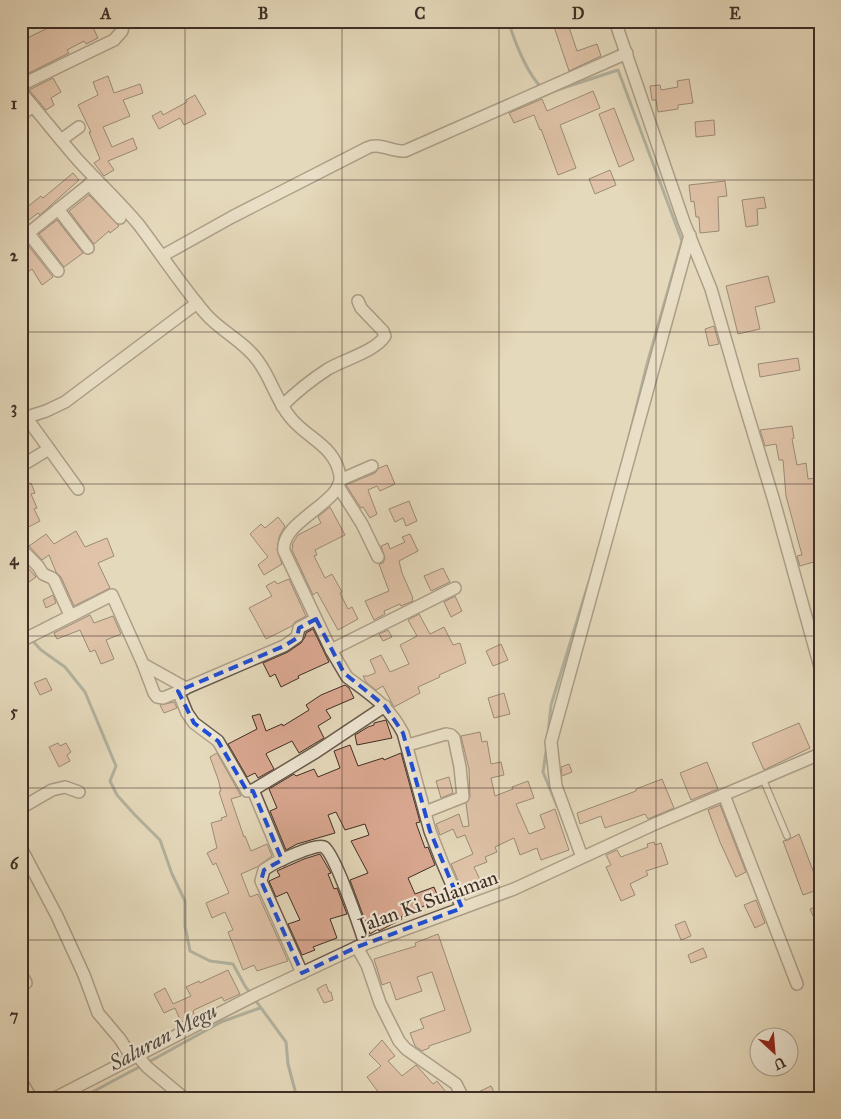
<svg xmlns="http://www.w3.org/2000/svg" width="841" height="1119" font-family="'IM FELL Great Primer',serif">
	<style>
		.lines { fill: none; stroke-linecap: round; stroke-linejoin: round }
		.stream { stroke: #73827b; stroke-width: 3 }
		.building { fill: #daa891; stroke: #3f2e26 }
		.service-casing { stroke: #68594b; stroke-width: 8 }
		.minor-casing { stroke: #68594b; stroke-width: 14 }
		.service { stroke: #eee6d3; stroke-width: 5.5 }
		.minor { stroke: #eee6d3; stroke-width: 11 }
		.marked { fill: none; stroke: #1d4ed8; stroke-width: 4; stroke-dasharray: 10 6; stroke-linejoin: round }
		.grid { fill: none; stroke: #3f2e26; stroke-width: 1; stroke-opacity: 0.55 }
		.labels { text-anchor: middle; stroke-width: 4.5; stroke-linejoin: round; paint-order: stroke }
		.street-label { font-size: 20px; fill: #3f2e26; stroke: #eee6d3 }
		.water-label { font-size: 21px; font-style: italic; fill: #504a42; stroke: #eee6d3 }
		.neatline { fill: none; stroke: #3f2e26; stroke-width: 2 }
		.grid-label { font-size: 16px; text-anchor: middle; font-weight: bold; fill: #3f2e26 }
	</style>
	<rect width="100%" height="100%" fill="#e5d9bb"/>
	<filter id="stains"><feTurbulence type="fractalNoise" baseFrequency=".004" numOctaves="4"/><feColorMatrix values="0 0 0 0 .2 0 0 0 0 .09 0 0 0 0 .02 0 0 0 .5 -.17"/></filter>
	<radialGradient id="worn" r=".72"><stop offset=".6" stop-color="#630" stop-opacity="0"/><stop offset="1" stop-color="#630" stop-opacity=".3"/></radialGradient>
	<g class="lines">
		<g class="stream">
			<path d="M508,21c7,21 18,51 33,66"/>
			<polyline points="554,91 618,70 682,241 647,364 627,445"/>
			<polyline points="31,639 41,650 65,667 85,692 116,766 110,781 117,795 134,814 160,840 172,874 185,901 185,926 190,951 210,961 233,964 245,986 286,1042 288,1064 297,1098"/>
			<polyline points="548,734 551,705 595,562"/>
			<polyline points="547,745 543,772 557,806"/>
			<polyline points="81,1098 156,1058 221,1022 260,1008"/>
		</g>
	</g>
	<g class="building">
		<polygon points="65,21 68,21 70,25 77,21 90,21 98,38 86,44 84,41 67,50 69,53 21,77 21,41 52,26 53,28"/>
		<polygon points="552,21 567,21 577,51 597,44 601,56 569,71"/>
		<polygon points="108,76 114,93 140,84 143,93 123,100 130,116 103,127 112,147 133,138 137,149 108,161 114,170 104,176 94,163 100,159 89,132 91,132 78,105 98,95 93,82"/>
		<polygon points="53,78 61,92 51,98 54,105 46,110 29,90"/>
		<polygon points="689,79 693,103 678,105 678,109 658,112 656,100 652,100 650,86 660,85 661,90 678,87 677,81"/>
		<polygon points="593,91 600,108 560,125 576,168 558,175 541,129 540,130 534,115 514,123 509,113 542,99 547,111"/>
		<polygon points="195,95 206,114 184,125 180,118 159,129 152,116 161,111 163,115 187,102 186,100"/>
		<polygon points="614,108 634,160 619,167 599,114"/>
		<polygon points="714,120 715,135 696,137 695,122"/>
		<polygon points="610,170 616,185 595,194 589,179"/>
		<polygon points="73,173 79,180 40,215 38,213 21,226 21,212 41,196 43,198"/>
		<polygon points="725,181 727,196 718,197 719,231 700,233 699,217 696,217 694,201 691,202 689,185"/>
		<polygon points="89,195 119,226 110,233 109,231 94,244 69,211"/>
		<polygon points="764,197 766,208 757,209 758,225 746,227 742,200"/>
		<polygon points="57,220 83,253 64,267 39,234"/>
		<polygon points="27,244 53,277 42,285 32,269 21,277 21,246"/>
		<polygon points="768,276 775,302 755,307 760,329 738,334 726,286"/>
		<polygon points="714,326 719,344 709,346 705,329"/>
		<polygon points="798,358 800,370 760,377 758,364"/>
		<polygon points="792,426 794,438 792,439 797,465 806,463 808,479 815,478 820,498 820,560 800,566 797,556 802,555 786,496 783,460 779,460 776,444 765,446 760,430"/>
		<polygon points="387,465 395,484 380,491 377,486 368,490 377,514 370,518 363,507 361,508 346,485 375,473 379,468"/>
		<polygon points="31,483 35,493 31,494 37,508 34,509 40,521 21,531 21,487"/>
		<polygon points="409,501 417,521 406,526 403,518 395,522 389,509"/>
		<polygon points="330,507 345,535 315,550 317,555 314,556 325,578 332,574 342,592 340,593 348,609 352,607 358,619 338,630 317,592 313,595 292,550 293,543 298,535 321,523 318,517"/>
		<polygon points="278,517 285,526 279,537 277,550 282,564 264,575 258,565 268,557 250,534 261,524 265,528"/>
		<polygon points="76,531 85,547 107,538 114,556 98,563 110,588 74,606 61,577 56,572 49,555 42,560 29,546 46,534 54,544"/>
		<polygon points="410,534 418,551 399,561 402,573 413,598 412,599 413,601 401,606 400,604 384,611 385,614 374,620 365,601 389,591 379,564 383,563 385,558 381,546 388,543 390,549 405,542 402,537"/>
		<polygon points="21,560 36,577 21,588"/>
		<polygon points="443,568 450,582 431,591 424,576"/>
		<polygon points="289,579 306,616 295,622 292,626 266,639 249,608 272,596 266,586 275,581 277,584"/>
		<polygon points="53,595 56,603 46,608 43,600"/>
		<polygon points="455,596 462,611 451,617 444,602"/>
		<polygon points="419,614 430,634 444,627 453,645 460,643 466,663 439,675 440,677 418,687 420,693 394,707 383,686 376,690 366,682 363,676 368,676 375,673 375,671 370,660 381,655 390,672 409,664 400,645 417,636 408,620"/>
		<polygon points="90,615 94,623 113,616 121,634 106,640 114,659 101,664 95,650 90,652 80,630 57,639 54,633"/>
		<polygon points="313,629 329,662 298,676 299,678 281,687 275,674 270,677 263,663 288,652 301,643 305,637 306,633"/>
		<polygon points="388,630 392,637 383,641 379,634"/>
		<polygon points="501,644 508,660 493,666 486,651"/>
		<polygon points="46,678 52,690 40,695 34,683"/>
		<polygon points="345,685 349,688 354,698 326,710 331,718 318,726 324,738 299,753 292,741 267,753 266,754 274,769 258,778 255,773 247,777 228,744 257,729 252,716 260,714 266,731 282,724 283,726 309,710 306,705 321,695"/>
		<polygon points="504,693 510,714 494,718 488,698"/>
		<polygon points="174,702 177,708 164,713 160,705"/>
		<polygon points="386,720 392,738 357,745 355,735 368,727 374,725 374,723"/>
		<polygon points="799,723 810,748 764,770 752,743"/>
		<polygon points="480,732 482,742 487,741 491,764 501,762 504,775 491,778 495,796 513,789 512,787 528,781 534,798 516,804 529,834 545,828 540,815 555,809 569,850 541,860 537,848 520,855 514,838 495,847 497,852 485,857 487,862 474,867 482,884 463,892 451,864 473,854 465,835 457,838 453,829 440,835 436,824 459,814 463,827 469,826 466,803 470,797 469,769 461,736"/>
		<polygon points="58,743 60,746 66,743 71,752 67,755 70,761 59,767 49,747"/>
		<polygon points="350,745 358,766 383,758 384,760 401,753 420,822 416,823 425,848 428,847 435,865 408,878 415,894 434,887 440,902 427,907 426,905 401,917 402,919 381,930 379,931 378,929 370,934 350,880 368,873 351,841 369,835 365,824 345,830 336,812 328,815 335,833 297,844 286,850 270,811 277,808 269,789 294,774 296,776 314,769 318,777 340,768 334,751"/>
		<polygon points="217,753 241,796 231,799 244,837 245,836 251,851 267,844 272,856 257,867 241,874 250,897 258,894 288,961 257,971 254,965 243,970 228,932 233,930 225,912 212,918 206,903 229,893 216,863 213,865 207,853 217,848 211,823 222,820 221,818 227,816 219,792 221,791 218,779 210,757"/>
		<polygon points="707,762 718,789 691,800 680,773"/>
		<polygon points="569,764 572,772 562,776 561,767"/>
		<polygon points="449,777 453,793 441,798 436,781"/>
		<polygon points="662,779 674,808 648,819 645,814 605,828 601,816 580,824 577,813 636,791 636,789"/>
		<polygon points="720,805 746,872 736,877 720,842 708,810"/>
		<polygon points="799,834 820,889 803,895 783,841 788,840"/>
		<polygon points="654,842 655,845 661,843 668,864 646,871 648,875 630,884 635,895 621,901 606,867 611,865 606,855 617,850 621,857 648,847 647,844"/>
		<polygon points="320,854 331,873 328,874 334,889 337,888 347,914 330,919 337,938 313,947 315,950 302,955 288,924 300,920 287,892 276,897 269,881 280,876 277,871 279,870 304,859"/>
		<polygon points="756,900 765,923 755,928 744,905"/>
		<polygon points="820,905 820,932 810,909"/>
		<polygon points="685,921 691,936 681,940 675,925"/>
		<polygon points="438,934 471,1030 470,1032 429,1046 429,1048 422,1051 415,1046 410,1033 424,1028 420,1019 445,1010 432,972 417,977 422,991 396,1000 390,982 382,985 374,959 416,946 415,943"/>
		<polygon points="703,948 707,957 691,963 688,955"/>
		<polygon points="228,970 240,994 224,1001 222,997 194,1010 193,1012 195,1016 181,1022 175,1008 164,1013 154,994 165,988 173,1004 191,996 186,987 199,981 200,983"/>
		<polygon points="326,984 329,992 331,992 333,1000 324,1003 317,989"/>
		<polygon points="382,1040 395,1056 388,1061 402,1076 416,1065 433,1084 437,1081 451,1098 388,1098 381,1091 379,1093 367,1077 381,1066 369,1054"/>
		<polygon points="491,1086 497,1098 470,1098 470,1096"/>
	</g>
	<g class="lines">
		<g class="service-casing">
			<polyline id="service" points="763,779 787,836"/>
		</g>
		<g class="minor-casing">
			<g id="minor">
				<polyline points="615,21 684,222 711,289 739,386 774,501 820,667"/>
				<polyline points="21,85 114,40 122,31 124,21"/>
				<path d="M21,92c19,22 37,45 56,67 20,22 43,43 62,66 22,29 42,60 66,88 15,18 39,28 53,48 13,17 18,39 32,56 17,22 45,28 50,59 4,26 -60,45 -56,75l47,99 16,27c25,19 41,28 56,56l27,98 12,31 20,46"/>
				<polyline points="21,115 33,106"/>
				<polyline points="61,140 79,127"/>
				<polyline points="89,184 120,218"/>
				<polyline points="58,209 88,248"/>
				<polyline points="29,234 58,271"/>
				<polyline points="21,239 96,179"/>
				<path d="M162,256l70,-39 135,-69c14,-6 24,4 38,3l222,-98"/>
				<path d="M282,406c15,-15 29,-26 46,-37 15,-9 48,-18 57,-33l-2,-5 -22,-23 -3,-7"/>
				<polyline points="26,417 78,489"/>
				<polyline points="21,419 46,411 65,402 197,303"/>
				<polyline points="21,466 49,449"/>
				<polyline points="340,480 372,466"/>
				<polyline points="338,486 362,524 378,557"/>
				<polyline points="21,549 38,566 43,574 52,578 54,580 70,615"/>
				<polyline points="21,641 112,595 143,664 186,688 284,646 297,637 299,628 316,619"/>
				<polyline points="331,650 455,588"/>
				<polyline points="143,664 154,693 157,697 163,698 185,689"/>
				<polyline points="178,691 187,713 194,723 218,741 247,791 253,790 316,752 385,706"/>
				<polyline points="408,745 446,734 451,735 454,738 460,767 463,797 425,812"/>
				<polyline points="253,790 282,860"/>
				<polyline points="724,795 797,984"/>
				<polyline points="21,808 52,790 65,787 79,792"/>
				<polyline points="21,848 57,916 84,975 98,1013 120,1039 132,1058"/>
				<polyline points="582,857 556,786 551,742 690,235"/>
				<polyline points="357,947 367,965 380,1003 399,1041 406,1049 456,1084 463,1098"/>
				<path d="M302,973l-41,-92 3,-11c7,-6 53,-28 60,-23 11,7 36,81 41,97"/>
				<polyline points="21,974 26,983"/>
				<polyline points="137,1055 147,1067 184,1098"/>
				<polyline points="21,1081 31,1098"/>
				<polyline points="55,1098 257,994 357,947 514,889 657,823 820,754"/>
			</g>
		</g>
		<use href="#service" class="service"/>
		<use href="#minor" class="minor"/>
	</g>
	<path d="M0 0H841V1119H0ZM316,619l28,54 41,33 18,27 27,98 32,77 -105,39 -55,26 -41,-92 3,-11 18,-10 -29,-69h-6l-29,-50 -24,-18 -16,-32 106,-45 13,-8 2,-10z" fill="#e5d9bb" fill-opacity=".55" fill-rule="evenodd"/>
	<path class="marked" d="M316,619l28,54 41,33 18,27 27,98 32,77 -105,39 -55,26 -41,-92 3,-11 18,-10 -29,-69h-6l-29,-50 -24,-18 -16,-32 106,-45 13,-8 2,-10z"/>
	<path class="grid" d="M185,21v1077M342,21v1077M499,21v1077M656,21v1077M21,180h799M21,332h799M21,484h799M21,636h799M21,788h799M21,940h799"/>
	<g class="labels">
		<g class="street-label">
			<text transform="translate(428 901) rotate(-20)" y="7">Jalan Ki Sulaiman</text>
		</g>
		<g class="water-label">
			<text transform="translate(163 1037) rotate(-28)" y="7">Saluran Megu</text>
		</g>
	</g>
	<rect width="841" height="1119" fill="none" stroke="#e5d9bb" stroke-width="55"/>
	<g transform="translate(774 1052) rotate(154)"><circle r="24" fill="#eee6d3" stroke="#a89c8e"/>
	<path d="M0-4L9 19L0 12L-9 19Z" fill="#8f2418"/>
	<text y="-8" font-size="14" font-weight="bold" text-anchor="middle" fill="#3f2e26">U</text>
	</g>
	<rect x="28" y="28" width="786" height="1064" class="neatline"/>
	<g class="grid-label">
		<text x="106" y="19">A</text>
		<text x="263" y="19">B</text>
		<text x="420" y="19">C</text>
		<text x="578" y="19">D</text>
		<text x="735" y="19">E</text>
		<text x="14" y="109">1</text>
		<text x="14" y="261">2</text>
		<text x="14" y="413">3</text>
		<text x="14" y="565">4</text>
		<text x="14" y="717">5</text>
		<text x="14" y="869">6</text>
		<text x="14" y="1021">7</text>
	</g>
	<rect width="100%" height="100%" filter="url(#stains)"/>
	<rect width="100%" height="100%" fill="url(#worn)"/>
</svg>
